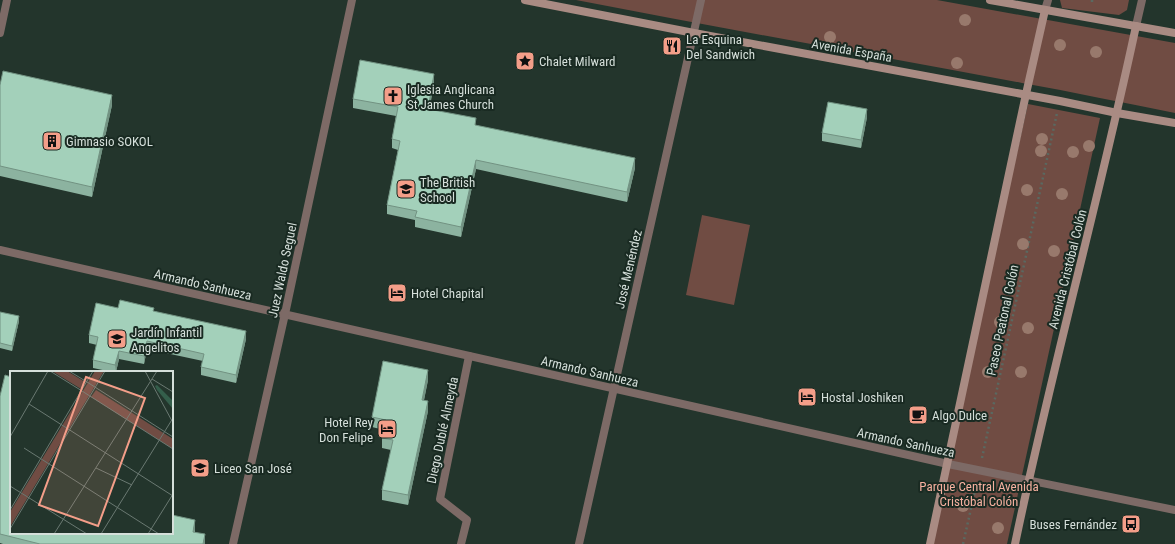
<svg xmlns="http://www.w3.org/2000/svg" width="1175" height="544" font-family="'Roboto Condensed',sans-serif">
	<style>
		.green { fill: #704c43 }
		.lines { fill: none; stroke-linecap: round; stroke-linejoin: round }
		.path { stroke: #5a6961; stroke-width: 2.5; stroke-dasharray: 2 3; stroke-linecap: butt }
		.minor { stroke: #7d6a66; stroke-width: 8 }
		.tertiary { stroke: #7d6a66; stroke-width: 8 }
		.secondary { stroke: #a98b83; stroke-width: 8 }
		.tree { fill: #98796c }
		.wall { fill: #8cb3a0 }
		.shaded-wall { fill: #729282 }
		.building { fill: #a3d0ba; stroke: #729282 }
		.labels { text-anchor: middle; stroke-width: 4; stroke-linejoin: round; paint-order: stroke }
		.poi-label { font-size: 13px; fill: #d5dfda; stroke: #192a22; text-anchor: start }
		.street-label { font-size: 13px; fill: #d5dfda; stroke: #192a22 }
		.park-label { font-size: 13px; fill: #f7b1a0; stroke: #192a22 }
		.inset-road { fill: none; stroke: #6a7972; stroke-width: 1 }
		.view { fill: #f49e89; fill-opacity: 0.15; stroke: #f49e89; stroke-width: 2 }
		.inset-edge { fill: none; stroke: #d5dfda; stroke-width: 2 }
	</style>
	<rect width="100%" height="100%" fill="#23352c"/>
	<g class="green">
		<path d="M576,0h361l238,43v70c-51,-10 -102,-21 -153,-30 -149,-28 -297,-54 -446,-83z"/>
		<polygon points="1060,0 1129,0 1127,10 1119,15 1062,8"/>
		<polygon points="1028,104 1100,118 1007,544 929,544"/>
		<polygon points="702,215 750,225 734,305 686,295"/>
	</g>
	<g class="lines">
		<g class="path">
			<polyline points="1092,2 1092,0"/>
			<polyline points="982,458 1057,113"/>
			<polyline points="963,544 977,482"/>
		</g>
		<g class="minor">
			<polyline points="0,250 948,464 1175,510"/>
			<polyline points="461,544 467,520 440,499 469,356"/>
			<polyline points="579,544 701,0"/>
		</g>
		<g class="tertiary">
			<polyline points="1045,10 1048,0"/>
			<polyline points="1136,26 1142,0"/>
			<polyline points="0,33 7,0"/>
			<polyline points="233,544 285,314 352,0"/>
		</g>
		<g class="secondary">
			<polyline points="525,0 694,33 1060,101 1117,113 1175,123"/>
			<polyline points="990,0 1175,33"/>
			<polyline points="930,544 1026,94 1045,10"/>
			<path d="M1015,544c36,-173 84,-344 121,-518"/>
		</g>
	</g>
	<g class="tree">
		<circle cx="965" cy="20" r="6"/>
		<circle cx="830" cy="37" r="6"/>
		<circle cx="1060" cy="45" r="6"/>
		<circle cx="1096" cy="52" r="6"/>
		<circle cx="957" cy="63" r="6"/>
		<circle cx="1042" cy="139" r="6"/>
		<circle cx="1089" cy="146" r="6"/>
		<circle cx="1041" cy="151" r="6"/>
		<circle cx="1073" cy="152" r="6"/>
		<circle cx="1027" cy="190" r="6"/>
		<circle cx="1062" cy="194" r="6"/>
		<circle cx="1023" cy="244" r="6"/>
		<circle cx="1054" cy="251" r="6"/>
		<circle cx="1000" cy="322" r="6"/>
		<circle cx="1028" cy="328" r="6"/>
		<circle cx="988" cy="372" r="6"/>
		<circle cx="1021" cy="372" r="6"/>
		<circle cx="963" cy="506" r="6"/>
		<circle cx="998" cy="528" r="6"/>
	</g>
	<g class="wall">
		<polygon points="434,84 429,109 476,125 635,168 627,202 476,169 461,237 415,227 415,220 387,214 387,205 398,150 392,148 392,139 396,116 353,108 353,99"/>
		<polygon points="0,85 112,105 92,197 0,176"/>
		<polygon points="867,117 861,148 822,141 822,133"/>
		<polygon points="118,308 154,311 246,339 236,383 201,375 201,367 203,361 147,349 144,364 119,359 116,372 112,372 93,368 93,360 97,345 89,343 89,335"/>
		<polygon points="0,312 19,321 12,351 0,348"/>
		<polygon points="428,380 424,400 428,411 408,505 382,500 382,490 391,450 382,448 382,438 384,430 372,427 372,417"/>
		<polygon points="0,396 11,533 172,533 195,529 195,532 205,544 3,544 0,543"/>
	</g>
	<g class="shaded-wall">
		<polygon points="434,74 434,84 428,118 428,109"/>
		<polygon points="112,95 112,105 92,197 92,187"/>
		<polygon points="867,109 867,117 861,148 861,140"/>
		<polygon points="635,158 635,168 627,202 627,192"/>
		<polygon points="476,160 476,169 461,237 461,227"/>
		<polygon points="19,316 19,321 12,351 12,346"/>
		<polygon points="246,331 246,339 236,383 236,375"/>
		<polygon points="147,341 147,349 144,364 144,356"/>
		<polygon points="119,351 119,359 116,372 115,365"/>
		<polygon points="428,370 428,380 422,410 422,400"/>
		<polygon points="428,401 428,411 408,505 408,495"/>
		<polygon points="195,520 195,529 193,541 193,532"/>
		<polygon points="205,534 205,544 203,544"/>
	</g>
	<g class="building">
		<polygon points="360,60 434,74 428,109 476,118 475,125 635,158 627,192 476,160 461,227 415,217 417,211 387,205 400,141 392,139 398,107 353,99"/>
		<polygon points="3,71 112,95 92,187 0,166 0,85"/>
		<polygon points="828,102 867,109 861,140 822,133"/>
		<polygon points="120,300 154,308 153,311 246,331 236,375 201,367 204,354 147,341 144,356 119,351 115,365 93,360 98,337 89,335 96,303 118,308"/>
		<polygon points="0,312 19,316 12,346 0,343"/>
		<polygon points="383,361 428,370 422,400 428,401 408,495 382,490 393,440 382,438 386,420 372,417"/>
		<polygon points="5,375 11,377 11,533 172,533 172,515 195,520 193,532 205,534 203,544 40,544 0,534 0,396"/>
	</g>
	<defs>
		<g id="restaurant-square" transform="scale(1)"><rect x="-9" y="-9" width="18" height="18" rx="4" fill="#f49e89" stroke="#192a22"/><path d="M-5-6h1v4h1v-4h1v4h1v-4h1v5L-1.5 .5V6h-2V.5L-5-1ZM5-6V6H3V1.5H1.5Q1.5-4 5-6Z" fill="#111"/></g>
		<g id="sight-square" transform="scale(1)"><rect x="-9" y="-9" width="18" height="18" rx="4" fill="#f49e89" stroke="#192a22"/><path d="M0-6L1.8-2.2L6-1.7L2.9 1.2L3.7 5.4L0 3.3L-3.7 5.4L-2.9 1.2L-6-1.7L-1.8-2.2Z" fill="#111"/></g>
		<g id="church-square" transform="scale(1)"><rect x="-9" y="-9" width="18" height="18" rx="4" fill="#f49e89" stroke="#192a22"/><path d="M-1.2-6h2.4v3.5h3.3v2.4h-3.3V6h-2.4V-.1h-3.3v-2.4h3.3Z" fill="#111"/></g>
		<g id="building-square" transform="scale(1)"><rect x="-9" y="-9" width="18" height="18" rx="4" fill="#f49e89" stroke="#192a22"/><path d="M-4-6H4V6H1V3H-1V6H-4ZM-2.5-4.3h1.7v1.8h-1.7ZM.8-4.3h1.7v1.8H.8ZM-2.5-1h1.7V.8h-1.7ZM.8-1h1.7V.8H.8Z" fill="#111"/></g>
		<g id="school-square" transform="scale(1)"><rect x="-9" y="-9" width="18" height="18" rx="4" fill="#f49e89" stroke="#192a22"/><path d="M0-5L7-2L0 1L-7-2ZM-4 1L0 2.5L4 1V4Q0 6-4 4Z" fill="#111"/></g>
		<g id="hotel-square" transform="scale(1)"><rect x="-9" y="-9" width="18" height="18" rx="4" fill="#f49e89" stroke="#192a22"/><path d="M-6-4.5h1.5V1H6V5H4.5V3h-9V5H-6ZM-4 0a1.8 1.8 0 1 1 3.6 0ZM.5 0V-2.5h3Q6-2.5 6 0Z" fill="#111"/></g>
		<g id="cafe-square" transform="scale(1)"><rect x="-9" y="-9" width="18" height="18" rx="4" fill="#f49e89" stroke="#192a22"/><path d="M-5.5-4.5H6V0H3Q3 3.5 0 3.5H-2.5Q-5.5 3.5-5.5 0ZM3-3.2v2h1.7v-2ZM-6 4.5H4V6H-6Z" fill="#111"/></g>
		<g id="bus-square" transform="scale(1)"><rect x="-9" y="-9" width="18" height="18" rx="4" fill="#f49e89" stroke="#192a22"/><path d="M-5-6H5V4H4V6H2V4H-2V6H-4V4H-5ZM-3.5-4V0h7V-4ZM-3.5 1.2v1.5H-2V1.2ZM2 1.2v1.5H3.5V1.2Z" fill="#111"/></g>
	</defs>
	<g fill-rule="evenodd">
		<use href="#restaurant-square" x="672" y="46"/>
		<use href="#sight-square" x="525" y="61"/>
		<use href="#church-square" x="393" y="96"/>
		<use href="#building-square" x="52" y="141"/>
		<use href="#school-square" x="406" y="189"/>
		<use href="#hotel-square" x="397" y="293"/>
		<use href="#school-square" x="117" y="339"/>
		<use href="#hotel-square" x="807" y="397"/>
		<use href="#cafe-square" x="918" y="415"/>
		<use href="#hotel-square" x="387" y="429"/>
		<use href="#school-square" x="200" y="468"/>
		<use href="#bus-square" x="1131" y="524"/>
	</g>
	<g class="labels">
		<g class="poi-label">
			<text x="686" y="44">La Esquina<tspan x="686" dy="15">Del Sandwich</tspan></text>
			<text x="539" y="66">Chalet Milward</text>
			<text x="407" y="94">Iglesia Anglicana<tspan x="407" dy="15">St James Church</tspan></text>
			<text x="66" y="146">Gimnasio SOKOL</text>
			<text x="420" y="187">The British<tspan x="420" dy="15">School</tspan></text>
			<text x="411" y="298">Hotel Chapital</text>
			<text x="131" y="337">Jardín Infantil<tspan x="131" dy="15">Angelitos</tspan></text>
			<text x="821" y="402">Hostal Joshiken</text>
			<text x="932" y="420">Algo Dulce</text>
			<text x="373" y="427" text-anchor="end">Hotel Rey<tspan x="373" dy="15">Don Felipe</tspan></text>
			<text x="214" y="473">Liceo San José</text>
			<text x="1117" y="529" text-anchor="end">Buses Fernández</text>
		</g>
		<g class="street-label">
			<text transform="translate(852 50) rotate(10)" y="5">Avenida España</text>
			<text transform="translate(628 269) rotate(-77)" y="5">José Menéndez</text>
			<text transform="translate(1067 269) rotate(-76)" y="5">Avenida Cristóbal Colón</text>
			<text transform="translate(282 270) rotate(-78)" y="5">Juez Waldo Seguel</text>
			<text transform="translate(203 284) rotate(13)" y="5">Armando Sanhueza</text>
			<text transform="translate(1002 320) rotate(-78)" y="5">Paseo Peatonal Colón</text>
			<text transform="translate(590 371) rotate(13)" y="5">Armando Sanhueza</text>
			<text transform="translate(442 430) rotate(-78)" y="5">Diego Dublé Almeyda</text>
			<text transform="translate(906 442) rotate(12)" y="5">Armando Sanhueza</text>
		</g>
		<g class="park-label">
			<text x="979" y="491">Parque Central Avenida<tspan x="979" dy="15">Cristóbal Colón</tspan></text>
		</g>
	</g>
	<g transform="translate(10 371)">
		<rect width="163" height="163" fill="#23352c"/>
		<path d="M42,0h15l18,11 -4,7zM85,0h9l-94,156v-15zM86,19l77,49v10l-82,-52z" fill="#704c43"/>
		<path d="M147,14l16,16v8l-16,-19 -2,-4z" fill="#345e4b"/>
		<path class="inset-road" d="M40,0l32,20M59,0l18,11M135,0l27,50M142,8l21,13M77,11l86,55M72,20l91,58M19,33l144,92M0,66l38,-66M14,77l135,86M86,97l36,17M0,115l77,48M0,139l83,-139M0,158l95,-158M44,163l103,-163M91,163l72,-116M138,163l25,-40"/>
		<path class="view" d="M76,6l59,21 -47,128 -59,-21z"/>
		<rect width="163" height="163" class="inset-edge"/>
	</g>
</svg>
